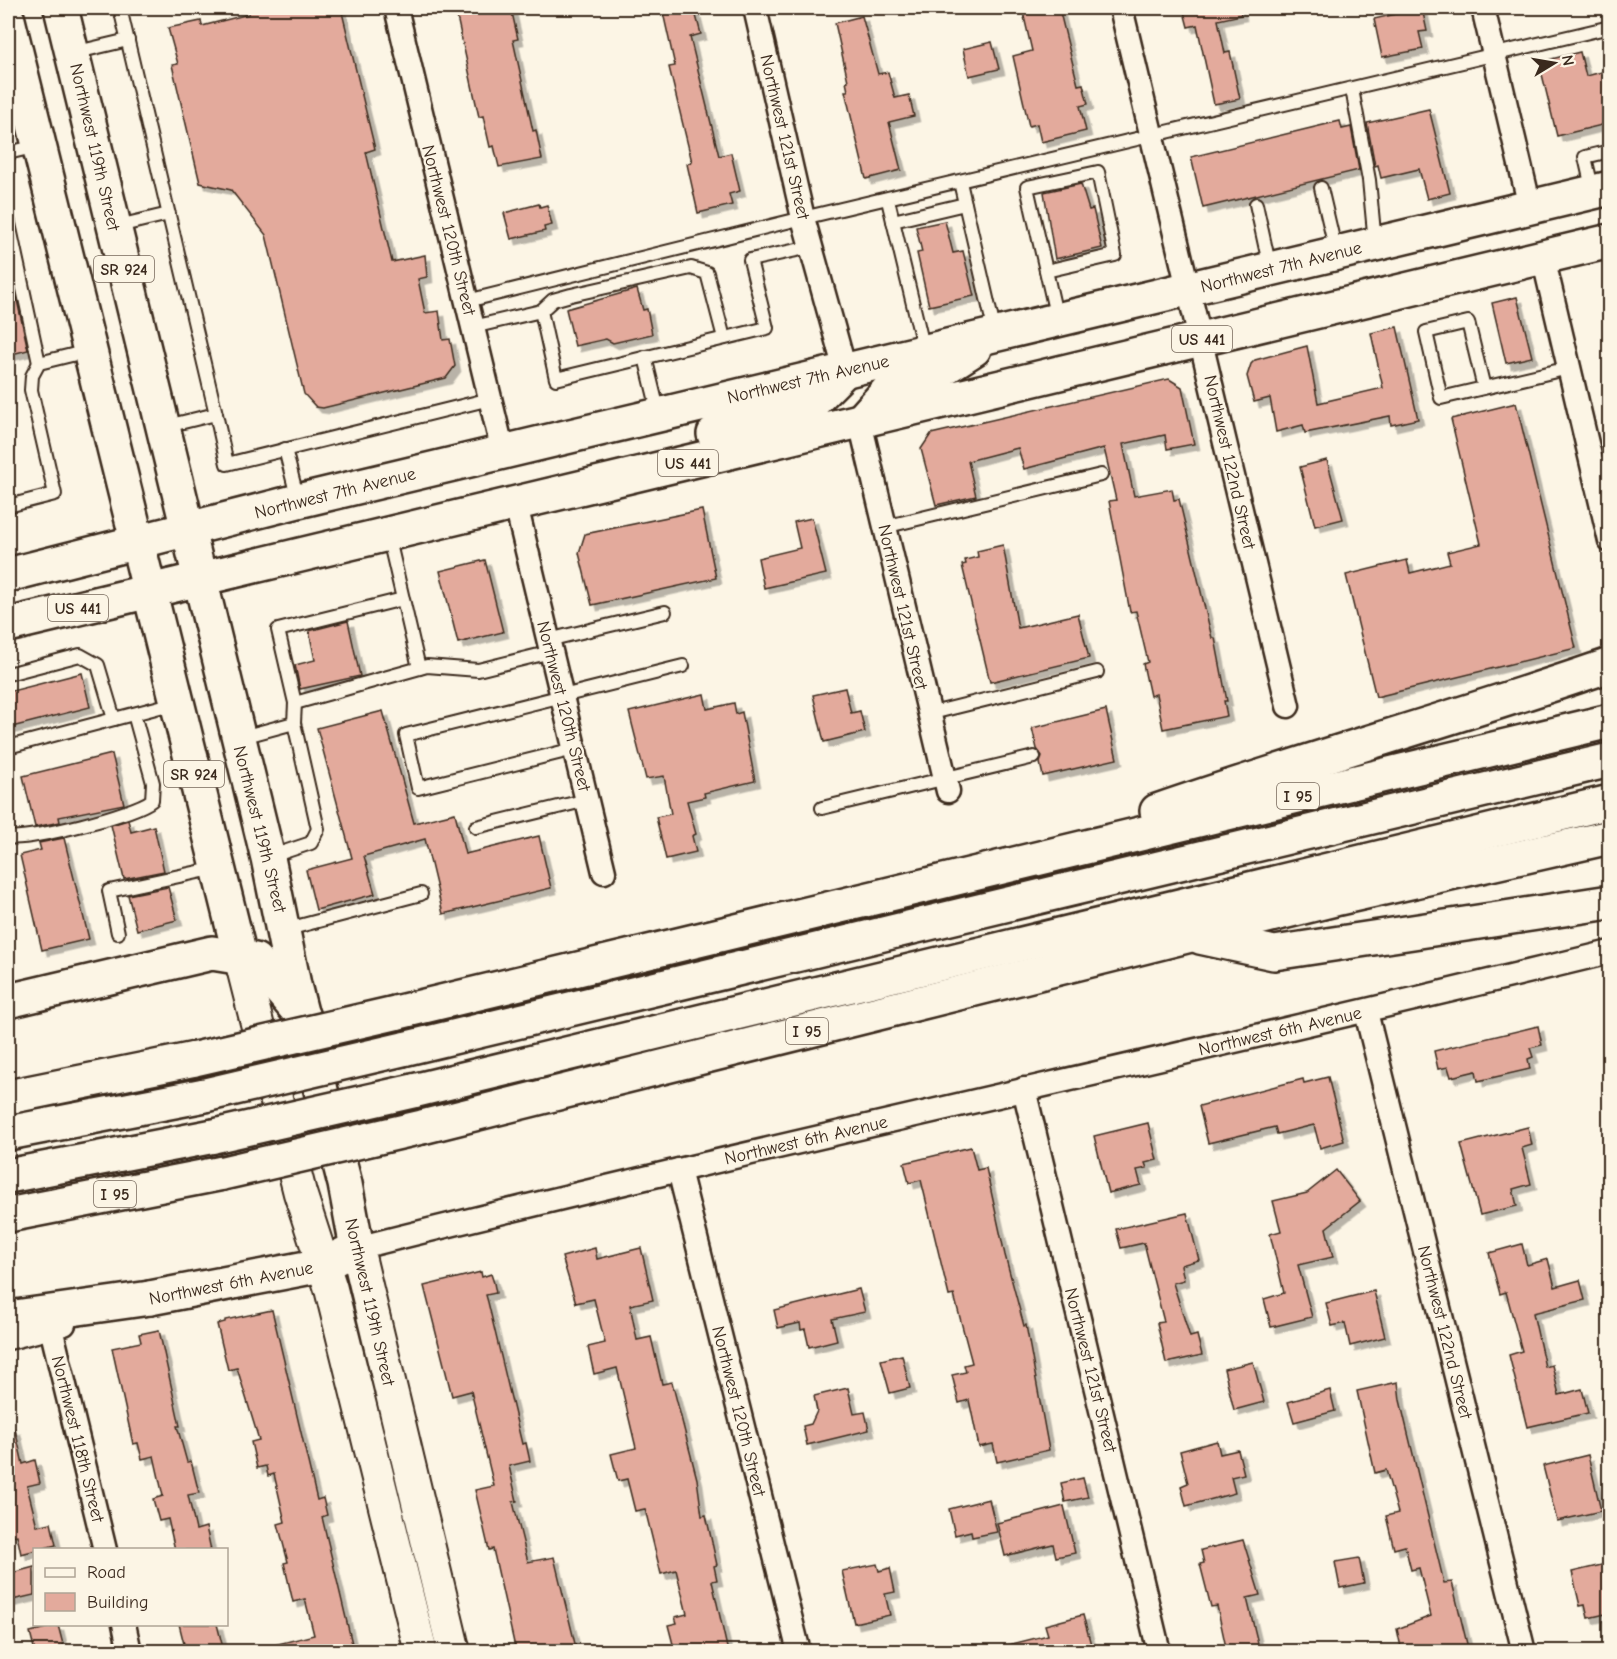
<svg xmlns="http://www.w3.org/2000/svg" width="1617" height="1659" font-family="'Comic Neue',sans-serif">
	<style>
		.building { fill: #e3aa9c; stroke: #3b2a1e; stroke-width: 1.5; filter: url(#shadow) }
		.lines { fill: none; stroke-linecap: round; stroke-linejoin: round }
		.service-casing { stroke: #3b2a1e; stroke-width: 16 }
		.minor-casing { stroke: #3b2a1e; stroke-width: 27 }
		.secondary-casing { stroke: #3b2a1e; stroke-width: 36 }
		.primary-casing { stroke: #3b2a1e; stroke-width: 38 }
		.trunk-casing { stroke: #3b2a1e; stroke-width: 38 }
		.motorway-casing { stroke: #3b2a1e; stroke-width: 38 }
		.service { stroke: #fcf5e5; stroke-width: 12 }
		.minor { stroke: #fcf5e5; stroke-width: 22 }
		.secondary { stroke: #fcf5e5; stroke-width: 32 }
		.primary { stroke: #fcf5e5; stroke-width: 33 }
		.trunk { stroke: #fcf5e5; stroke-width: 33 }
		.motorway { stroke: #fcf5e5; stroke-width: 33 }
		.motorway-bridge-casing { stroke: #3b2a1e; stroke-width: 38; stroke-linecap: butt }
		.motorway-bridge { stroke: #fcf5e5; stroke-width: 33 }
		.labels { text-anchor: middle; stroke-width: 4.5; stroke-linejoin: round; paint-order: stroke }
		.shield { fill: #fcf5e5; stroke: #75675a; stroke-width: 1.5 }
		.shield-label { font-size: 16px; font-weight: bold; fill: #3b2a1e }
		.street-label { font-size: 18px; fill: #3b2a1e; stroke: #fcf5e5 }
	</style>
	<defs>
		<filter id="shadow"><feDropShadow dx="5.5" dy="5.5" stdDeviation="0" flood-color="#0004"/></filter>
	</defs>
	<rect width="100%" height="100%" fill="#fcf5e5"/>
	<filter id="ink" filterUnits="userSpaceOnUse"><feTurbulence type="fractalNoise" baseFrequency=".0167" numOctaves="2"/><feDisplacementMap in="SourceGraphic" scale="12" xChannelSelector="R" yChannelSelector="G"/><feConvolveMatrix kernelMatrix="1 2 1 2 8 2 1 2 1" color-interpolation-filters="sRGB"/></filter>
	<g filter="url(#ink)">
		<g class="building">
			<polygon points="248,8 341,8 375,149 366,152 392,262 425,255 427,277 418,279 425,313 439,311 443,340 450,339 455,366 446,378 323,408 316,407 304,394 266,235 231,190 200,183 172,65 178,64 168,28 201,21 202,26 249,14"/>
			<polygon points="455,8 511,8 518,39 513,40 533,131 536,130 542,159 499,167 494,146 490,147 483,116 479,117"/>
			<polygon points="662,8 694,8 701,34 690,37 719,156 731,153 740,191 729,194 732,205 698,213 687,164 692,162 669,67 675,66"/>
			<polygon points="1022,8 1059,8 1078,85 1083,84 1088,104 1080,106 1086,131 1041,142 1037,124 1029,126 1013,56 1032,51"/>
			<polygon points="1183,8 1240,8 1241,15 1218,20 1225,53 1230,52 1240,99 1214,104 1197,25 1188,27"/>
			<polygon points="1422,8 1427,31 1419,32 1423,49 1382,57 1374,19"/>
			<polygon points="862,16 878,74 888,72 895,98 909,95 914,116 889,122 901,170 866,179 845,91 848,91 846,82 848,81 835,23"/>
			<polygon points="992,42 999,69 969,76 963,49"/>
			<polygon points="1580,52 1586,76 1610,70 1610,123 1557,136 1539,62"/>
			<polygon points="1429,109 1450,193 1427,199 1419,169 1381,178 1378,165 1375,166 1367,123"/>
			<polygon points="1340,121 1342,129 1351,127 1359,170 1203,208 1191,157"/>
			<polygon points="1081,184 1089,210 1093,209 1102,248 1055,259 1044,192"/>
			<polygon points="539,204 540,207 547,205 552,225 544,227 545,231 511,239 504,213"/>
			<polygon points="945,221 953,253 963,251 974,296 929,306 917,253 922,252 916,227"/>
			<polygon points="13,282 28,350 8,355 8,283"/>
			<polygon points="637,289 643,310 647,309 652,334 613,343 606,339 575,346 566,309"/>
			<polygon points="1517,297 1532,357 1506,363 1492,303"/>
			<polygon points="1397,327 1418,419 1391,425 1390,416 1305,433 1303,425 1276,432 1270,398 1254,402 1247,376 1251,364 1255,360 1307,346 1318,403 1383,388 1371,333"/>
			<polygon points="1169,379 1182,387 1194,444 1167,449 1165,435 1123,444 1134,496 1172,489 1174,500 1179,499 1212,638 1215,638 1227,701 1224,701 1227,716 1163,729 1156,694 1150,696 1143,664 1148,662 1136,611 1130,612 1109,501 1116,500 1104,448 1024,469 1018,448 968,461 976,496 936,505 921,449 931,434"/>
			<polygon points="1516,403 1576,648 1376,697 1346,575 1407,560 1410,573 1450,563 1447,552 1481,544 1451,419"/>
			<polygon points="1327,460 1343,519 1315,526 1300,467"/>
			<polygon points="702,510 716,578 592,605 579,553 585,534"/>
			<polygon points="812,518 826,574 764,588 758,558 800,548 794,522"/>
			<polygon points="1003,545 1018,628 1078,614 1089,658 990,682 962,565 966,564 965,560 978,557 977,551"/>
			<polygon points="485,560 503,632 458,643 440,571"/>
			<polygon points="348,621 360,676 300,689 295,665 315,660 309,631"/>
			<polygon points="82,673 90,707 8,728 8,692"/>
			<polygon points="845,688 851,713 860,711 865,732 824,742 813,695"/>
			<polygon points="704,694 707,709 734,703 736,714 742,712 755,781 704,793 705,797 687,801 696,834 692,836 696,852 666,859 656,817 671,814 664,776 646,779 629,712"/>
			<polygon points="1106,710 1117,759 1043,776 1040,763 1042,756 1037,749 1032,728"/>
			<polygon points="383,711 414,823 455,813 465,854 539,836 551,888 443,914 425,839 364,856 375,894 316,910 306,870 352,858 317,728"/>
			<polygon points="112,754 124,804 59,817 60,822 35,827 23,776"/>
			<polygon points="128,820 131,832 154,826 164,871 124,879 111,825"/>
			<polygon points="64,838 89,939 42,950 20,855 41,850 39,843"/>
			<polygon points="168,887 177,920 137,930 128,895"/>
			<polygon points="1538,1026 1542,1045 1530,1048 1533,1057 1528,1059 1530,1069 1478,1081 1476,1071 1451,1077 1448,1067 1438,1069 1434,1051"/>
			<polygon points="1328,1077 1344,1141 1320,1148 1314,1125 1277,1134 1275,1127 1208,1143 1199,1106 1303,1079 1304,1083"/>
			<polygon points="1148,1123 1157,1160 1145,1163 1147,1168 1137,1170 1141,1185 1108,1193 1094,1136"/>
			<polygon points="1528,1127 1532,1145 1522,1148 1531,1184 1513,1189 1517,1206 1480,1215 1461,1144"/>
			<polygon points="971,1147 977,1170 986,1168 1005,1255 1024,1326 1026,1325 1049,1450 997,1462 993,1444 979,1447 969,1400 959,1403 952,1375 966,1372 964,1365 972,1363 954,1295 949,1296 921,1180 909,1183 904,1163"/>
			<polygon points="1336,1170 1360,1201 1326,1228 1333,1257 1298,1265 1312,1317 1271,1327 1264,1299 1284,1293 1270,1234 1281,1231 1273,1201 1307,1193"/>
			<polygon points="1187,1213 1199,1260 1181,1265 1184,1280 1173,1283 1190,1337 1197,1335 1202,1355 1166,1363 1157,1323 1164,1322 1144,1243 1121,1248 1116,1229"/>
			<polygon points="1522,1244 1527,1265 1548,1259 1555,1287 1580,1280 1585,1300 1533,1313 1545,1367 1552,1365 1559,1395 1582,1389 1588,1413 1527,1427 1509,1355 1522,1351 1506,1292 1500,1294 1489,1253"/>
			<polygon points="595,1248 597,1259 641,1248 653,1300 630,1305 637,1340 651,1337 662,1384 672,1382 697,1479 702,1516 706,1515 717,1565 714,1566 717,1580 712,1581 728,1652 675,1652 668,1625 677,1623 675,1617 687,1614 676,1570 661,1574 645,1509 635,1511 627,1479 618,1481 611,1454 636,1448 617,1368 594,1374 588,1347 605,1343 594,1299 576,1303 562,1257"/>
			<polygon points="481,1272 482,1277 491,1274 494,1283 496,1293 486,1295 488,1302 522,1444 526,1443 530,1461 509,1466 517,1501 513,1502 528,1562 554,1557 577,1652 516,1652 493,1549 489,1550 475,1490 494,1486 480,1428 471,1391 452,1396 424,1286"/>
			<polygon points="859,1289 865,1312 832,1319 837,1340 809,1347 805,1329 801,1330 800,1323 778,1328 774,1310"/>
			<polygon points="1374,1291 1385,1337 1350,1346 1345,1323 1332,1326 1326,1303"/>
			<polygon points="272,1310 317,1500 323,1498 327,1515 322,1517 354,1652 274,1652 274,1645 314,1635 305,1599 293,1602 284,1563 288,1562 278,1524 285,1522 274,1474 268,1476 266,1466 257,1468 251,1442 259,1440 237,1368 228,1370 217,1324 225,1322 225,1320"/>
			<polygon points="159,1330 180,1426 177,1426 187,1462 191,1461 199,1493 188,1495 196,1530 206,1527 211,1550 175,1550 168,1519 159,1521 153,1499 163,1496 154,1456 142,1459 138,1443 133,1444 112,1348 141,1342 139,1334"/>
			<polygon points="902,1355 910,1388 890,1393 881,1360"/>
			<polygon points="1253,1362 1264,1402 1234,1410 1224,1369"/>
			<polygon points="1398,1382 1400,1400 1444,1583 1452,1582 1469,1652 1402,1652 1397,1629 1431,1616 1419,1568 1411,1570 1405,1546 1394,1549 1386,1516 1398,1513 1386,1470 1375,1473 1357,1391"/>
			<polygon points="848,1388 854,1414 865,1412 869,1430 807,1445 803,1426 811,1424 817,1411 814,1396"/>
			<polygon points="1330,1390 1335,1411 1294,1422 1288,1402"/>
			<polygon points="15,1429 23,1464 35,1460 40,1483 27,1486 37,1526 51,1523 56,1545 21,1554 17,1535 11,1536 8,1526 8,1430"/>
			<polygon points="1217,1441 1220,1454 1238,1450 1244,1474 1231,1477 1235,1493 1186,1506 1181,1486 1188,1483 1180,1451"/>
			<polygon points="1588,1455 1601,1511 1557,1521 1543,1466"/>
			<polygon points="1083,1478 1088,1497 1065,1502 1061,1483"/>
			<polygon points="989,1499 997,1532 972,1537 971,1531 955,1535 949,1509"/>
			<polygon points="1064,1506 1075,1553 1056,1557 1053,1544 1005,1556 997,1523"/>
			<polygon points="1243,1540 1260,1595 1247,1598 1260,1652 1227,1652 1217,1606 1211,1607 1200,1564 1204,1563 1201,1550"/>
			<polygon points="1359,1558 1364,1583 1340,1588 1335,1562"/>
			<polygon points="1610,1563 1610,1613 1588,1618 1585,1605 1580,1606 1572,1572"/>
			<polygon points="877,1564 879,1571 890,1568 895,1592 885,1594 890,1615 854,1623 842,1571"/>
			<polygon points="34,1567 34,1595 8,1601 8,1574"/>
			<polygon points="1083,1615 1093,1652 1009,1652 1008,1645 1048,1635 1045,1625"/>
			<polygon points="179,1624 217,1624 224,1652 186,1652"/>
			<polygon points="58,1625 65,1652 35,1652 30,1632"/>
		</g>
		<g class="lines">
			<g class="service-casing">
				<g id="service">
					<polyline points="120,8 216,414 163,427"/>
					<polyline points="73,53 128,40"/>
					<polyline points="1352,89 1369,180 1375,243"/>
					<polyline points="8,153 37,146"/>
					<polyline points="960,182 995,333"/>
					<polyline points="1321,188 1336,252"/>
					<polyline points="1593,192 1585,157 1610,151"/>
					<polyline points="888,200 924,350"/>
					<polyline points="1256,204 1270,268"/>
					<polyline points="8,219 39,363"/>
					<polyline points="893,221 965,204"/>
					<polyline points="114,227 169,214"/>
					<polyline points="1046,271 1115,255 1098,172 1027,187 1057,319"/>
					<polyline points="467,301 803,218 1610,27"/>
					<polyline points="541,311 553,300 571,295 691,268 707,273 724,338"/>
					<polyline points="473,327 541,311 556,379 767,328 750,260 811,247"/>
					<polyline points="645,357 659,414"/>
					<polyline points="1484,388 1468,322 1426,332 1441,398 1569,368"/>
					<polyline points="216,414 227,464 490,399"/>
					<polyline points="285,449 298,500"/>
					<polyline points="1592,466 1610,462"/>
					<polyline points="8,506 55,494 31,390 32,376 39,363 88,351"/>
					<polyline points="884,527 1101,475"/>
					<polyline points="403,599 419,668"/>
					<polyline points="548,640 665,612"/>
					<polyline points="8,674 80,655 98,665 114,719"/>
					<polyline points="295,703 427,666 478,670 551,652"/>
					<polyline points="928,714 1097,672"/>
					<polyline points="239,738 294,723 295,703 278,630 403,599 388,535"/>
					<polyline points="8,747 175,703"/>
					<polyline points="574,749 418,788 406,735 683,666"/>
					<polyline points="822,808 1034,757"/>
					<polyline points="476,827 587,800"/>
					<path d="M8,837c21,4 127,-23 144,-37l1,-17 -19,-69"/>
					<polyline points="269,857 311,843 318,829 294,723"/>
					<polyline points="284,930 421,894"/>
					<polyline points="118,933 109,891 217,868"/>
				</g>
			</g>
			<g class="minor-casing">
				<g id="minor">
					<polyline points="396,8 503,452"/>
					<polyline points="755,8 803,218 845,370"/>
					<polyline points="1121,8 1288,706"/>
					<polyline points="1483,8 1530,207"/>
					<polyline points="1543,257 1610,541"/>
					<polyline points="860,422 948,791"/>
					<polyline points="516,505 604,872"/>
					<polyline points="1366,1012 1524,1652"/>
					<polyline points="1024,1089 1159,1652"/>
					<polyline points="679,1170 799,1652"/>
					<path d="M357,1248c416,-104 836,-194 1253,-296"/>
					<polyline points="51,1328 105,1550"/>
					<polyline points="8,1338 64,1324"/>
					<polyline points="124,1624 130,1652"/>
				</g>
			</g>
			<g class="secondary-casing">
				<g id="secondary">
					<polyline points="240,956 300,1193 331,1289 421,1652"/>
					<polyline points="357,1248 454,1652"/>
				</g>
			</g>
			<g class="primary-casing">
				<g id="primary">
					<polyline points="860,422 895,383 941,370 974,349"/>
					<polyline points="714,434 803,412 845,370"/>
					<polyline points="8,575 298,501 1610,188"/>
					<polyline points="8,625 1610,241"/>
					<polyline points="150,1298 322,1265 357,1248"/>
				</g>
			</g>
			<g class="trunk-casing">
				<g id="trunk">
					<polyline points="61,8 268,858 294,985 345,1184 357,1248"/>
					<polyline points="8,20 240,956"/>
				</g>
			</g>
			<g class="motorway-casing">
				<g id="motorway">
					<path d="M1157,811c150,-52 303,-94 453,-146"/>
					<polyline points="1200,937 1274,953 1610,902"/>
					<polyline points="8,1001 212,953 255,960 303,1017"/>
					<polyline points="395,1013 1610,721"/>
					<polyline points="403,1049 1610,760"/>
					<polyline points="413,1091 1610,802"/>
					<polyline points="8,1097 195,1059"/>
					<polyline points="422,1127 1335,899 1610,837"/>
					<polyline points="8,1133 205,1095"/>
					<polyline points="8,1176 214,1136"/>
					<polyline points="8,1215 223,1173"/>
					<polyline points="8,1318 150,1298"/>
				</g>
			</g>
			<use href="#service" class="service"/>
			<use href="#minor" class="minor"/>
			<use href="#secondary" class="secondary"/>
			<use href="#primary" class="primary"/>
			<use href="#trunk" class="trunk"/>
			<use href="#motorway" class="motorway"/>
			<g class="motorway-bridge-casing">
				<g id="motorway-bridge">
					<polyline points="195,1059 395,1013"/>
					<polyline points="205,1095 403,1049"/>
					<polyline points="214,1136 413,1091"/>
					<polyline points="223,1173 422,1127"/>
				</g>
			</g>
			<use href="#motorway-bridge" class="motorway-bridge"/>
		</g>
	</g>
	<g class="labels">
		<g class="shield">
			<rect x="94" y="256" width="60" height="26" rx="4.5"/>
			<rect x="1172" y="326" width="60" height="26" rx="4.5"/>
			<rect x="658" y="450" width="60" height="26" rx="4.5"/>
			<rect x="48" y="595" width="60" height="26" rx="4.5"/>
			<rect x="164" y="761" width="60" height="26" rx="4.5"/>
			<rect x="1277" y="783" width="42" height="26" rx="4.5"/>
			<rect x="786" y="1018" width="42" height="26" rx="4.5"/>
			<rect x="94" y="1181" width="42" height="26" rx="4.5"/>
		</g>
		<g class="shield-label">
			<text x="124" y="275">SR 924</text>
			<text x="1202" y="345">US 441</text>
			<text x="688" y="469">US 441</text>
			<text x="78" y="614">US 441</text>
			<text x="194" y="780">SR 924</text>
			<text x="1298" y="802">I 95</text>
			<text x="807" y="1037">I 95</text>
			<text x="115" y="1200">I 95</text>
		</g>
		<g class="street-label">
			<text transform="translate(785 137) rotate(77)" y="6">Northwest 121st Street</text>
			<text transform="translate(95 147) rotate(77)" y="6">Northwest 119th Street</text>
			<text transform="translate(449 230) rotate(76)" y="6">Northwest 120th Street</text>
			<text transform="translate(1281 267) rotate(-14)" y="6">Northwest 7th Avenue</text>
			<text transform="translate(808 379) rotate(-13)" y="6">Northwest 7th Avenue</text>
			<text transform="translate(1230 462) rotate(77)" y="6">Northwest 122nd Street</text>
			<text transform="translate(335 493) rotate(-14)" y="6">Northwest 7th Avenue</text>
			<text transform="translate(903 607) rotate(77)" y="6">Northwest 121st Street</text>
			<text transform="translate(564 706) rotate(76)" y="6">Northwest 120th Street</text>
			<text transform="translate(260 829) rotate(76)" y="6">Northwest 119th Street</text>
			<text transform="translate(1280 1031) rotate(-13)" y="6">Northwest 6th Avenue</text>
			<text transform="translate(806 1140) rotate(-13)" y="6">Northwest 6th Avenue</text>
			<text transform="translate(231 1283) rotate(-11)" y="6">Northwest 6th Avenue</text>
			<text transform="translate(370 1302) rotate(77)" y="6">Northwest 119th Street</text>
			<text transform="translate(1445 1332) rotate(76)" y="6">Northwest 122nd Street</text>
			<text transform="translate(1091 1370) rotate(76)" y="6">Northwest 121st Street</text>
			<text transform="translate(739 1411) rotate(76)" y="6">Northwest 120th Street</text>
			<text transform="translate(78 1439) rotate(76)" y="6">Northwest 118th Street</text>
		</g>
	</g>
	<rect width="1617" height="1659" fill="none" stroke="#fcf5e5" stroke-width="30"/>
	<rect x="15" y="15" width="1587" height="1629" fill="none" stroke="#3b2a1e" stroke-width="2" filter="url(#ink)"/>
	<rect x="33" y="1548" width="195" height="78" fill="#fcf5e5" stroke="#afa495" stroke-width="1.5"/>
	<rect x="45" y="1568" width="30" height="9" fill="#fcf5e5" stroke="#afa495" stroke-width="1.5"/>
	<text x="87" y="1578" font-size="18" fill="#3b2a1e">Road</text>
	<rect x="45" y="1593" width="30" height="18" fill="#e3aa9c" stroke="#afa495" stroke-width="1.5"/>
	<text x="87" y="1608" font-size="18" fill="#3b2a1e">Building</text>
	<g transform="translate(1554 63) rotate(79)" stroke="#fcf5e5" stroke-width="4.5" paint-order="stroke">
	<path d="M0-4.5L10 22L0 15L-10 22Z" fill="#3b2a1e"/>
	<text y="-9" font-size="16" font-weight="bold" text-anchor="middle" fill="#3b2a1e">N</text>
	</g>
</svg>
